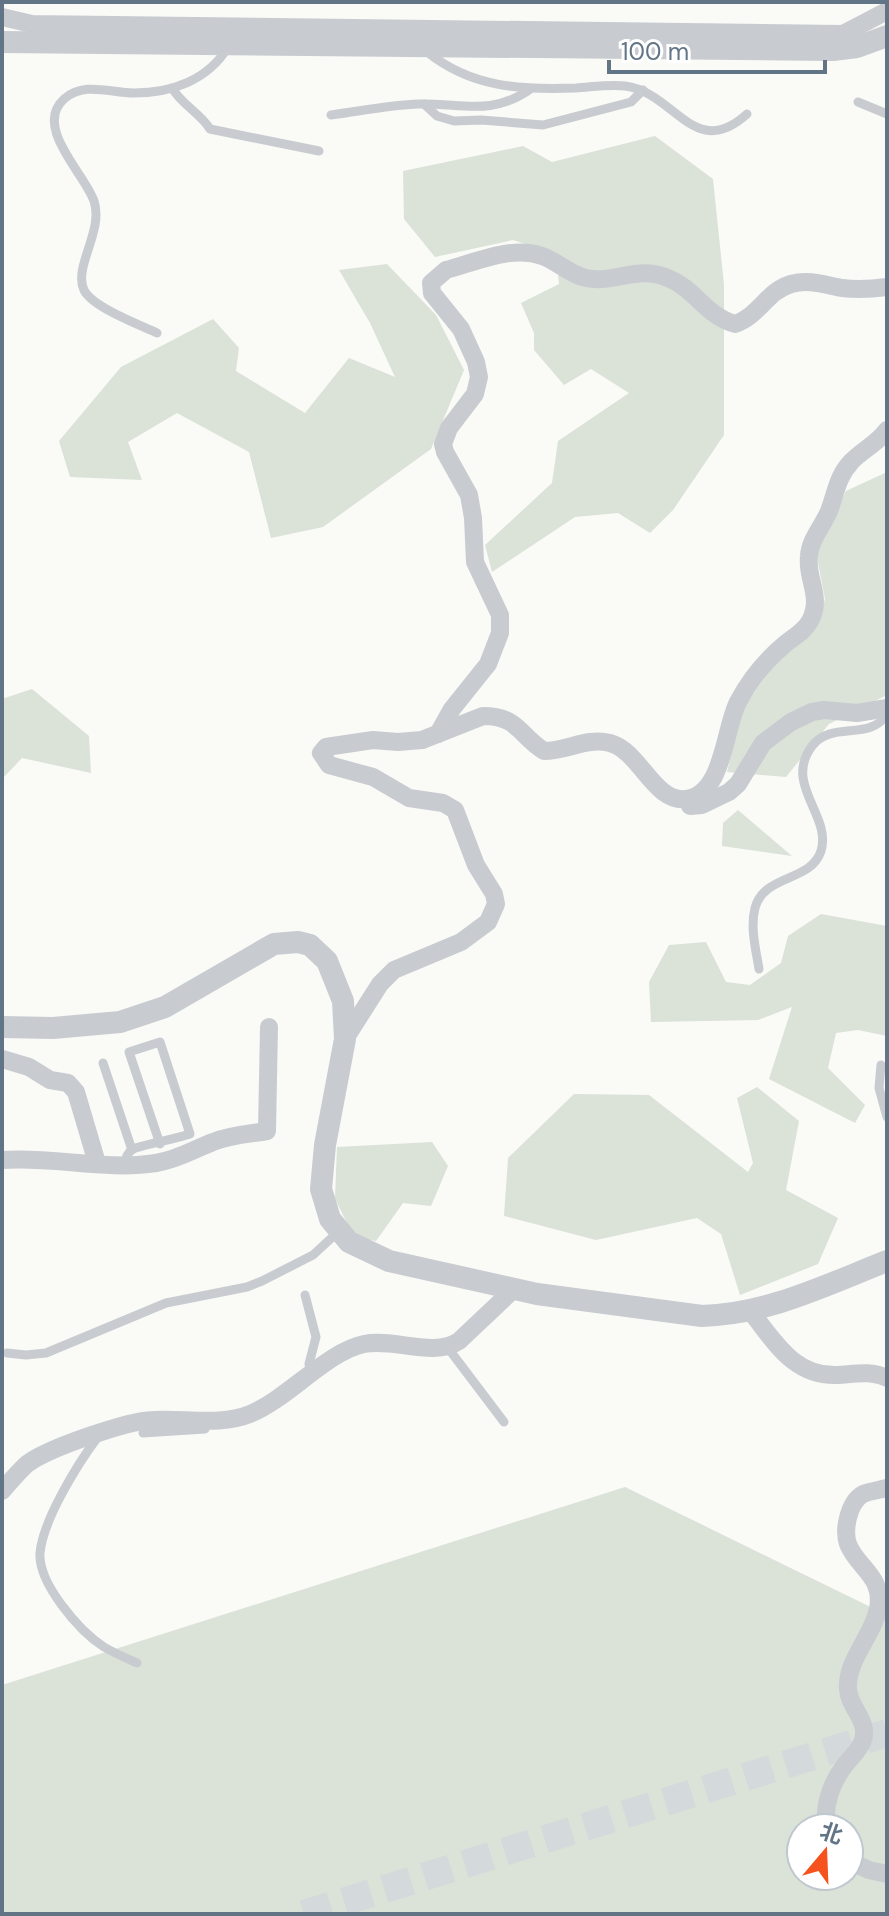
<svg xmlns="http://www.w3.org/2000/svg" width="889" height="1916" font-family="'DM Sans','Noto Sans SC',sans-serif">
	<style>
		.green { fill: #dbe2d8; fill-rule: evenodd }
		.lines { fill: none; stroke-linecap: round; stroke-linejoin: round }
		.trunk-tunnel { stroke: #d4d9db; stroke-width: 28; stroke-dasharray: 28 14; stroke-linecap: butt }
		.service { stroke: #c8ccd0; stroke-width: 9 }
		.minor { stroke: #c8ccd0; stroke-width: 18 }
		.tertiary { stroke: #c8ccd0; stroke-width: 22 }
	</style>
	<rect width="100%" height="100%" fill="#fafaf7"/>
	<g class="green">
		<polygon points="655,136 713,179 724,285 724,435 673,510 650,533 618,513 575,517 492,572 485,545 552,483 558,441 629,393 591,369 564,385 534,350 534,333 521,303 559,284 556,254 513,240 435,257 404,219 403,171 523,146 552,162"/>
		<polygon points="387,264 436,315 464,370 431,449 323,527 271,538 249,452 177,413 128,442 142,480 70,477 59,441 121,367 213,319 239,348 236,371 305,413 349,358 395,377 370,323 339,270"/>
		<polygon points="887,472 887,695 829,724 786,777 727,772 742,710 775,663 818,624 825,599 816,552 846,491"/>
		<polygon points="32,689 89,736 91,773 22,758 2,779 2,699"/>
		<polygon points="738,810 792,856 722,846 723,823"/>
		<polygon points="821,914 887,926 887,1036 858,1030 836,1033 828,1068 865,1105 855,1123 769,1079 792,1007 758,1020 651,1022 649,982 669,945 706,942 726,982 750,985 781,963 788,936"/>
		<polygon points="757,1087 799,1121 786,1190 838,1218 818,1264 740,1295 721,1234 697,1218 596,1240 504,1216 508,1158 574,1094 649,1095 748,1172 753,1163 737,1098"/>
		<polygon points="432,1142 448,1166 431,1206 403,1203 376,1241 354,1237 335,1199 337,1147"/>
		<path d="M625,1487l262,128v299h-885v-229zM801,1828h48v48h-48z"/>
	</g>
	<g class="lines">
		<polyline class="trunk-tunnel" points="304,1914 887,1733"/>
		<g class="service">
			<path d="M426,51c45,37 95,39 150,37 16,-1 34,-4 49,-2 50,6 69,76 122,28"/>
			<path d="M172,88c10,17 28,25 38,41l109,22"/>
			<polyline points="858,102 887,114"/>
			<polyline points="424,104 437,116 454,121 481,120 543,125 631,102 643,90"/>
			<path d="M331,115c30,-4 59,-10 88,-11 43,-1 72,12 110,-14"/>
			<path d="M157,333c-17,-8 -65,-26 -73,-43 -11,-23 20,-59 10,-89 -9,-27 -61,-74 -30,-102 20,-18 46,-6 70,-6 38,0 74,-13 94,-46"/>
			<path d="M759,969c-3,-19 -9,-41 -4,-61 9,-34 56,-26 66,-57 11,-36 -38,-66 -9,-105 20,-26 58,-4 75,-32"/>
			<polyline points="103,1063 132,1150"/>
			<polyline points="881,1065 879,1088 887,1117"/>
			<path d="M124,1165c1,-6 3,-12 9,-16 12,-5 43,-10 57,-15l-30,-92 -31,10 31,92"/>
			<polyline points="305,1295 316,1337 309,1364 311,1375"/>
			<polyline points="448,1348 504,1422"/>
			<polyline points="7,1353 26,1355 46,1353 166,1303 247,1287 262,1281 313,1255 338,1232"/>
			<polyline points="143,1433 205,1429"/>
			<path d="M97,1438c-20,27 -54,82 -57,115 -2,30 39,78 64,94 10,6 22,11 33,16"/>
		</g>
		<g class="minor">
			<polyline points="2,17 32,24 843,34 887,11"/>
			<path d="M438,734l14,-25 36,-45 12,-31v-18l-25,-53 -2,-44 -4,-23 -24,-43 -2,-8 6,-16 26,-34 4,-17 -3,-15 -15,-33 -29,-36 -1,-10 15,-13c30,-8 66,-25 96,-14 15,5 28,19 44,22 29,6 53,-14 84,1 26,11 35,36 65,45 24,-8 32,-33 56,-40 18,-5 34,1 51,4 16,2 30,1 45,-1"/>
			<polyline points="690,806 702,805 729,792 738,784 763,743 791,722 812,712 824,710 857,713 887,708"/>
			<path d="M345,1039l35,-55 14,-14 67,-28 27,-20 8,-18 -2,-10 -18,-29 -21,-55 -12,-7 -34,-5 -36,-21 -44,-12 -8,-12 5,-6 47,-7 25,2 24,-2 61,-24c35,0 36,19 61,35 23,0 43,-14 66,-8 30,8 44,60 76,56 38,-5 38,-70 52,-97 11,-21 27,-41 46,-57 9,-8 20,-13 26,-24 13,-25 -4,-41 -1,-65 1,-17 14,-30 20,-45 7,-18 8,-34 22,-49 11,-12 26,-18 36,-32"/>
			<polyline points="2,1059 29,1067 50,1080 68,1083 76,1092 97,1163"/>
			<path d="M2,1160c51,-4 103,11 154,3 23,-4 36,-13 57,-21 17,-7 36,-8 54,-11l2,-104"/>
			<path d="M751,1312c24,30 43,65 87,63 16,-1 33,-5 49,3"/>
			<path d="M2,1491c8,-9 16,-19 25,-27 21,-16 100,-43 126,-44 31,-2 68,6 97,-6 36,-14 78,-63 114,-70 31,-6 69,14 95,-3l55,-52"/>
			<path d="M827,1828c-4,-22 4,-45 18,-63 6,-8 15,-15 18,-25 6,-20 -14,-32 -15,-51 -2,-29 25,-53 30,-80 6,-33 -20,-40 -30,-65 -5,-15 1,-42 15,-50 7,-3 17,-4 24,-6"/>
			<polyline points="849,1861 869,1870 887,1874"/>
		</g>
		<g class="tertiary">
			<polyline points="2,42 833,50 857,47 887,36"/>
			<path d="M2,1027l51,1 67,-6 45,-15 109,-63 24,-2 12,3 17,16 16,40 2,38 -20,106 -4,44 9,30 19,23 40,19 148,33 165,22c66,-2 124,-31 185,-55"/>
		</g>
	</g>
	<rect width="889" height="1916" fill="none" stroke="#627586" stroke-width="8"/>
	<g transform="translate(825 1852) rotate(19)"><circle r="38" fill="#ffffff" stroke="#c0c8cf" stroke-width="2"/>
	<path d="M0-6L14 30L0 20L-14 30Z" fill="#f5521d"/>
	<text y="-12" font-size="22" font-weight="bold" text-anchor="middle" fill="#627586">北</text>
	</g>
	<path d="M609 60v12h216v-12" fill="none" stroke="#627586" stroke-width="4"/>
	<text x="621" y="60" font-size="24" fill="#627586" stroke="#ffffff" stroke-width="6" paint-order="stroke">100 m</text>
</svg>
